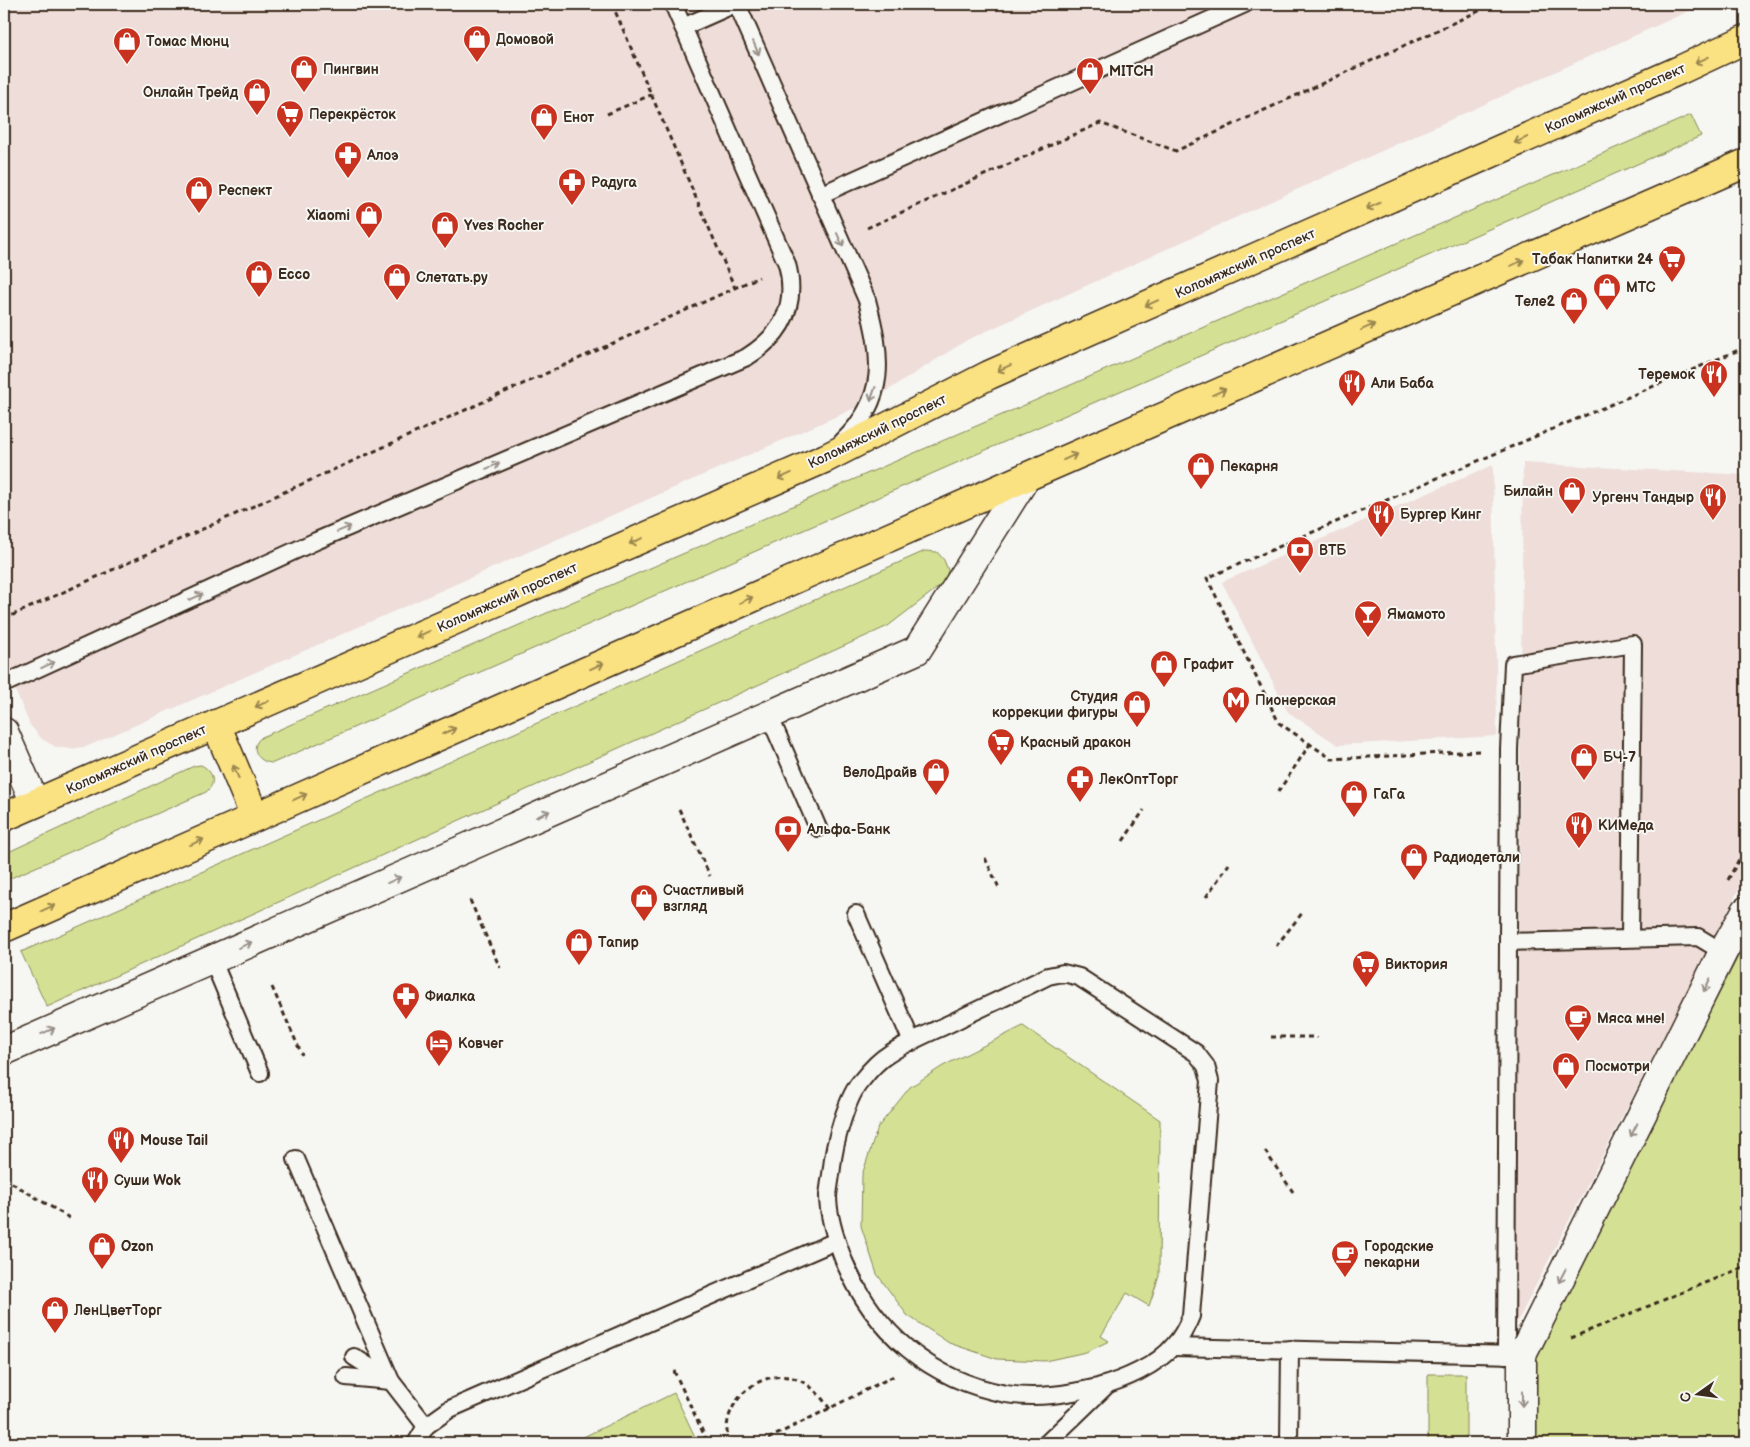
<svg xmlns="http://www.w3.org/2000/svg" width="1750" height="1447" font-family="'Balsamiq Sans',sans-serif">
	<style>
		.built { fill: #eeddd9 }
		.green { fill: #d4e194; stroke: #888659 }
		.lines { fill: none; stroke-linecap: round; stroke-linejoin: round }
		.service-casing { stroke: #3b2a1e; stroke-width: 20 }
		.minor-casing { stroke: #3b2a1e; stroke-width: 31 }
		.primary-casing { stroke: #3b2a1e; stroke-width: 31 }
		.path { stroke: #3b2a1e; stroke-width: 3; stroke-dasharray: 5 4; stroke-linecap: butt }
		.service { stroke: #f6f6f2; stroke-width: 16 }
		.minor { stroke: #f6f6f2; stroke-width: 28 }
		.primary { stroke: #fae181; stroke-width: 28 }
		.oneway { stroke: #989088 }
		.oneway2 { stroke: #9a8650 }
		.labels { text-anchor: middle; stroke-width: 4; stroke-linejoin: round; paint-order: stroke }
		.poi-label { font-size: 14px; font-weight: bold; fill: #3b2a1e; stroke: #f6f6f2; text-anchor: start }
		.street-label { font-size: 14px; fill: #3b2a1e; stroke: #f6f6f2 }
	</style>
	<rect width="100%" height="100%" fill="#f6f6f2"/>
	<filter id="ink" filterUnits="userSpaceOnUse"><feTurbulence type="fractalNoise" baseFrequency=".02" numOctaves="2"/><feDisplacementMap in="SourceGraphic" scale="10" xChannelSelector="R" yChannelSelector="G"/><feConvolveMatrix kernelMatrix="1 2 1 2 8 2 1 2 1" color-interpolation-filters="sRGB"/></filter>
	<g filter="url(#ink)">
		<g class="built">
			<polygon points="4,4 1704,4 967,340 871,401 88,746 71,749 56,747 42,739 30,725 4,664"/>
			<polygon points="1523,463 1746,475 1746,875 1515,1326"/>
			<polygon points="1493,465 1497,736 1338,745 1288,712 1222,582"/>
		</g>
		<g class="green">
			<path d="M1691,115l10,21 -1428,627c-15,0 -25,-16 -11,-26z"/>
			<polygon points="925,551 937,552 944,560 948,570 945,582 888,626 47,1007 21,952"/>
			<path d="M201,765c12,6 16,18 5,27l-202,89v-27l190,-88z"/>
			<polygon points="1746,941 1746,1443 1535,1443 1535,1350"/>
			<polygon points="1023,1026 1160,1120 1159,1276 1149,1306 1127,1293 1101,1336 1109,1341 1086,1352 1045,1361 997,1359 949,1343 907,1315 877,1274 861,1226 862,1175 878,1127 910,1087 943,1066"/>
			<rect x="1428" y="1374" width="38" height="69"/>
			<polygon points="674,1393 698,1443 571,1443"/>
		</g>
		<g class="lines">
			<g class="service-casing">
				<g id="service">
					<path d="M737,4l130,296c15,57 21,98 -25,142"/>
					<polyline points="683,27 735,4"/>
					<polyline points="820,195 1245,4"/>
					<path d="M4,684l312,-143 431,-184c35,-22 51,-51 40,-93l-114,-260"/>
					<polyline points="769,715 818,828"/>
					<polyline points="856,914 912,1042"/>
					<polyline points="1630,939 1633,644 1513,664 1509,749 1508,942 1698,937 1723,952"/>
					<polyline points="212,959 260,1073"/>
					<path d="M1063,973l16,4 117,76 10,13 4,15 -19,235c-4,10 -9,21 -17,29 -17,21 -51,35 -76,42 -31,7 -61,12 -92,7 -76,-14 -132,-62 -162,-133 -7,-18 -16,-45 -16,-65 1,-10 3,-20 4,-29 2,-22 15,-72 30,-87 7,-9 17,-20 27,-26 21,-14 46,-23 68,-34 31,-15 61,-29 91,-44z"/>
					<polyline points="296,1159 391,1381 426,1426"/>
					<polyline points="1173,1347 1516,1355"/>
					<polyline points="1506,1355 1508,942"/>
					<polyline points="354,1357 390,1380"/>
					<polyline points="346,1377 391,1381"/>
					<polyline points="416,1443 426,1426 450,1409 836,1241"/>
					<polyline points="1047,1443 1107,1385"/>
					<polyline points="1289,1443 1290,1349"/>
				</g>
			</g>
			<g class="minor-casing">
				<g id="minor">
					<polyline points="4,732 35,803"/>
					<polyline points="4,1051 917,650 1026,477"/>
					<polyline points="1522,1443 1522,1355 1723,952 1746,911"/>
				</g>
			</g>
			<g class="primary-casing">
				<g id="primary">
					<polyline points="216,724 255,817"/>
					<polyline points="4,817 826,458 989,375 1682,69 1746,39"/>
					<polyline points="4,928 1026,477 1746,163"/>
				</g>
			</g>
			<g class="path">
				<polyline points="612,4 735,288"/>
				<polyline points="607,114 651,95"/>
				<polyline points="1744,210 1746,213"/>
				<polyline points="867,228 1100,123 1176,151 1494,4"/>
				<polyline points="4,619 759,277"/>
				<polyline points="1479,751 1332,759 1279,723 1207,578 1433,480 1746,347"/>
				<polyline points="1278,792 1310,744"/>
				<polyline points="679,809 710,876"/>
				<polyline points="1123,841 1144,810"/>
				<polyline points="985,858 1000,890"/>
				<polyline points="1738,862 1746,867"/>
				<polyline points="1728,880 1746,846"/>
				<polyline points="1206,897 1229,864"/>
				<polyline points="470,900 500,968"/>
				<polyline points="1276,946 1303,912"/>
				<polyline points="272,987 302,1055"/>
				<polyline points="1271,1037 1317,1037"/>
				<polyline points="1265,1151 1293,1192"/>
				<polyline points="4,1178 71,1219"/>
				<polyline points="1571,1338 1746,1266"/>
				<polyline points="674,1371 708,1443"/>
				<path d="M729,1443c-12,-38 32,-79 70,-63 15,7 21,16 31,29"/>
				<polyline points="760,1443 896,1375"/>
			</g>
			<use href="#service" class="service"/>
			<use href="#minor" class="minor"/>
			<use href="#primary" class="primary"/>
		</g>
		<defs><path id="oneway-shaft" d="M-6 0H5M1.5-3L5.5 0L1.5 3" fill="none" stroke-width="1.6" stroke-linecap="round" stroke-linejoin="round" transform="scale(1.25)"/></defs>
		<g class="oneway">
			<use href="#oneway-shaft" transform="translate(756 48) rotate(67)"/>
			<use href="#oneway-shaft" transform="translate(840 240) rotate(66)"/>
			<use href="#oneway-shaft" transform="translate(873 394) rotate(109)"/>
			<use href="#oneway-shaft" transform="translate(493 466) rotate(-23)"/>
			<use href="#oneway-shaft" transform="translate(344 529) rotate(-23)"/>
			<use href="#oneway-shaft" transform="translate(196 597) rotate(-25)"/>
			<use href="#oneway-shaft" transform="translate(48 665) rotate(-24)"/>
			<use href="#oneway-shaft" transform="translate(543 814) rotate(-24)"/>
			<use href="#oneway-shaft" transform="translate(394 880) rotate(-24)"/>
			<use href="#oneway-shaft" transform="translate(245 945) rotate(-24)"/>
			<use href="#oneway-shaft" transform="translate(1707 985) rotate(117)"/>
			<use href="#oneway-shaft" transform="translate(48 1031) rotate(-24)"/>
			<use href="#oneway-shaft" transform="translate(1634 1130) rotate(117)"/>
			<use href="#oneway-shaft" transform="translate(1562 1276) rotate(117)"/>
			<use href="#oneway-shaft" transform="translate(1522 1399) rotate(90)"/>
		</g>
		<g class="oneway2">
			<use href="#oneway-shaft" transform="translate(1702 60) rotate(155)"/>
			<use href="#oneway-shaft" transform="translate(1521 140) rotate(156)"/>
			<use href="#oneway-shaft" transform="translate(1373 206) rotate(156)"/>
			<use href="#oneway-shaft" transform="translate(1517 263) rotate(-24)"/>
			<use href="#oneway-shaft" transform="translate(1152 303) rotate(156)"/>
			<use href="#oneway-shaft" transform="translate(1368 327) rotate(-24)"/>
			<use href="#oneway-shaft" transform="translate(1004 368) rotate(156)"/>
			<use href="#oneway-shaft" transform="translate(1219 392) rotate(-24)"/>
			<use href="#oneway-shaft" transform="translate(1070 457) rotate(-24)"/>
			<use href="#oneway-shaft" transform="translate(785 476) rotate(156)"/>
			<use href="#oneway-shaft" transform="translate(636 541) rotate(156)"/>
			<use href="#oneway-shaft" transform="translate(746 600) rotate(-24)"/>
			<use href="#oneway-shaft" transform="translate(423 634) rotate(156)"/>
			<use href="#oneway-shaft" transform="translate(597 666) rotate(-24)"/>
			<use href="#oneway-shaft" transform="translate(262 704) rotate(156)"/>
			<use href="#oneway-shaft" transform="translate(449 731) rotate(-24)"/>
			<use href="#oneway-shaft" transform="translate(236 772) rotate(-113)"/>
			<use href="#oneway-shaft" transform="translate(300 797) rotate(-24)"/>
			<use href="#oneway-shaft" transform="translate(197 842) rotate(-24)"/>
			<use href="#oneway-shaft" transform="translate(48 908) rotate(-24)"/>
		</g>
	</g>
	<defs>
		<g id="shop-pin" transform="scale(1.4375)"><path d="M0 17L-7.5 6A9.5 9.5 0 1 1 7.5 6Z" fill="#c8321e" stroke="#f6f6f2"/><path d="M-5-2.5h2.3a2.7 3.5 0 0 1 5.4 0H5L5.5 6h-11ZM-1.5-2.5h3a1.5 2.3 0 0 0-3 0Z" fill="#fff"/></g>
		<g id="supermarket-pin" transform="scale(1.4375)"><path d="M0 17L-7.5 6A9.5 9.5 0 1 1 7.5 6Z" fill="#c8321e" stroke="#f6f6f2"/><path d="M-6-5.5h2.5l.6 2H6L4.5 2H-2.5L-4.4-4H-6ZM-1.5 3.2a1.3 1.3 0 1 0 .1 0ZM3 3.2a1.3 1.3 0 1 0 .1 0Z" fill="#fff"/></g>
		<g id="pharmacy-pin" transform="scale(1.4375)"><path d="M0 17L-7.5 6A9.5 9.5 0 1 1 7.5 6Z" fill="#c8321e" stroke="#f6f6f2"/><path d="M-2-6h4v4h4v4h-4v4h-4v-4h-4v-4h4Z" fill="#fff"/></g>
		<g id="restaurant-pin" transform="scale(1.4375)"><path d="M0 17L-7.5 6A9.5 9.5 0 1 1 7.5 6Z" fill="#c8321e" stroke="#f6f6f2"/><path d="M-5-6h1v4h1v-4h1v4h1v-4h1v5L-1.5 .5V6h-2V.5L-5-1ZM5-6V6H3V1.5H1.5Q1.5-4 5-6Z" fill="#fff"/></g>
		<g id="bank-pin" transform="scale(1.4375)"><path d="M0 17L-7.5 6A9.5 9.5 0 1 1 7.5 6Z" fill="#c8321e" stroke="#f6f6f2"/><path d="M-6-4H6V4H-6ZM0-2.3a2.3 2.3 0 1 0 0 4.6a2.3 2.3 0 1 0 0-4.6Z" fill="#fff"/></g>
		<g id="bar-pin" transform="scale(1.4375)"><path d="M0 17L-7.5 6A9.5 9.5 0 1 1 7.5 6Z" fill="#c8321e" stroke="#f6f6f2"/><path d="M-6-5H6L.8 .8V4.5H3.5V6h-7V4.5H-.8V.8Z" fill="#fff"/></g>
		<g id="metro-pin" transform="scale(1.4375)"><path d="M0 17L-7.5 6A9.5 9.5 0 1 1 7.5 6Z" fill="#c8321e" stroke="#f6f6f2"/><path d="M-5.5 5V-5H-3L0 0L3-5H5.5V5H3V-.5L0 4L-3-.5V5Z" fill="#fff"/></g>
		<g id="cafe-pin" transform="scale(1.4375)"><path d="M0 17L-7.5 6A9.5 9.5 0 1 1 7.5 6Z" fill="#c8321e" stroke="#f6f6f2"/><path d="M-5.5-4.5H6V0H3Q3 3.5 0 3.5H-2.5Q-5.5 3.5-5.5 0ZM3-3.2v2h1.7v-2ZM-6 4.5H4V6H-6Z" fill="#fff"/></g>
		<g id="hotel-pin" transform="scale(1.4375)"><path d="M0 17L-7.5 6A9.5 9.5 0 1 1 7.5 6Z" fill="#c8321e" stroke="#f6f6f2"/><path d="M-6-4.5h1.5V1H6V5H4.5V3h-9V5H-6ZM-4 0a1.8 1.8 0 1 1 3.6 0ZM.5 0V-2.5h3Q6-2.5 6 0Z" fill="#fff"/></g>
	</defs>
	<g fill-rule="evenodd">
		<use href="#shop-pin" x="477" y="39"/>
		<use href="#shop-pin" x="127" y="41"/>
		<use href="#shop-pin" x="304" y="69"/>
		<use href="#shop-pin" x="1090" y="71"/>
		<use href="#shop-pin" x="257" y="92"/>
		<use href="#supermarket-pin" x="290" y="114"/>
		<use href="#shop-pin" x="544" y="117"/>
		<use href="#pharmacy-pin" x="348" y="155"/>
		<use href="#pharmacy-pin" x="572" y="182"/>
		<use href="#shop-pin" x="199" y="190"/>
		<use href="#shop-pin" x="369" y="215"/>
		<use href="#shop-pin" x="445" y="225"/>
		<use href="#supermarket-pin" x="1672" y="259"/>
		<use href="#shop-pin" x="259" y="274"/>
		<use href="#shop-pin" x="397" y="277"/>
		<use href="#shop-pin" x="1607" y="287"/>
		<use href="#shop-pin" x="1574" y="301"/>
		<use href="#restaurant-pin" x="1714" y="374"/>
		<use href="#restaurant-pin" x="1352" y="383"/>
		<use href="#shop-pin" x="1201" y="466"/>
		<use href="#shop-pin" x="1572" y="491"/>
		<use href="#restaurant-pin" x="1713" y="497"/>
		<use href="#restaurant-pin" x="1381" y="514"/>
		<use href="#bank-pin" x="1300" y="550"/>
		<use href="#bar-pin" x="1368" y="614"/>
		<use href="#shop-pin" x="1164" y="664"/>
		<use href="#metro-pin" x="1236" y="700"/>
		<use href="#shop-pin" x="1137" y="704"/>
		<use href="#supermarket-pin" x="1001" y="742"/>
		<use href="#shop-pin" x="1584" y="757"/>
		<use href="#shop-pin" x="936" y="772"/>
		<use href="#pharmacy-pin" x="1080" y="779"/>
		<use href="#shop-pin" x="1354" y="794"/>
		<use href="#restaurant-pin" x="1579" y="825"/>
		<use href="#bank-pin" x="788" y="829"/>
		<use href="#shop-pin" x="1414" y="857"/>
		<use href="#shop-pin" x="644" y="898"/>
		<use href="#shop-pin" x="579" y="942"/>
		<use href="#supermarket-pin" x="1366" y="964"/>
		<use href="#pharmacy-pin" x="406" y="996"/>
		<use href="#cafe-pin" x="1578" y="1018"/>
		<use href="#hotel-pin" x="439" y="1043"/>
		<use href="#shop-pin" x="1566" y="1066"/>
		<use href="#restaurant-pin" x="121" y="1140"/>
		<use href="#restaurant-pin" x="95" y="1180"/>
		<use href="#shop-pin" x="102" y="1246"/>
		<use href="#cafe-pin" x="1345" y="1254"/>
		<use href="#shop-pin" x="55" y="1310"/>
	</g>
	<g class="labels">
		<g class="poi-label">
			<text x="496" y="44">Домовой</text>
			<text x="146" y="46">Томас Мюнц</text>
			<text x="323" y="74">Пингвин</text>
			<text x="1109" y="76">MITCH</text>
			<text x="238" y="97" text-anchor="end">Онлайн Трейд</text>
			<text x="309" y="119">Перекрёсток</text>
			<text x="563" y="122">Енот</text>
			<text x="367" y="160">Алоэ</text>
			<text x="591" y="187">Радуга</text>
			<text x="218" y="195">Респект</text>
			<text x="350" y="220" text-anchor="end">Xiaomi</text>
			<text x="464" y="230">Yves Rocher</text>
			<text x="1653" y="264" text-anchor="end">Табак Напитки 24</text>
			<text x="278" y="279">Ecco</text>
			<text x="416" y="282">Слетать.ру</text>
			<text x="1626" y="292">МТС</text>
			<text x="1555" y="306" text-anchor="end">Теле2</text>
			<text x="1695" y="379" text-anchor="end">Теремок</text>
			<text x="1371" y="388">Али Баба</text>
			<text x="1220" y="471">Пекарня</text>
			<text x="1553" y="496" text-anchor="end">Билайн</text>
			<text x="1694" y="502" text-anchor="end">Ургенч Тандыр</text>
			<text x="1400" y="519">Бургер Кинг</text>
			<text x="1319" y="555">ВТБ</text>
			<text x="1387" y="619">Ямамото</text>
			<text x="1183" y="669">Графит</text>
			<text x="1118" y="701" text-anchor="end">Студия<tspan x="1118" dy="16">коррекции фигуры</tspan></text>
			<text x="1255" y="705">Пионерская</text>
			<text x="1020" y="747">Красный дракон</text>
			<text x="1603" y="762">БЧ-7</text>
			<text x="917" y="777" text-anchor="end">ВелоДрайв</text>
			<text x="1099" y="784">ЛекОптТорг</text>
			<text x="1373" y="799">ГаГа</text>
			<text x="1598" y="830">КИМеда</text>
			<text x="807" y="834">Альфа-Банк</text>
			<text x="1433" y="862">Радиодетали</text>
			<text x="663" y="895">Счастливый<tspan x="663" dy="16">взгляд</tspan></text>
			<text x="598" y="947">Тапир</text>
			<text x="1385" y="969">Виктория</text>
			<text x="425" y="1001">Фиалка</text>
			<text x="1597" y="1023">Мяса мне!</text>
			<text x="458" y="1048">Ковчег</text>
			<text x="1585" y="1071">Посмотри</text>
			<text x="140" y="1145">Mouse Tail</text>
			<text x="114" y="1185">Суши Wok</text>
			<text x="121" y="1251">Ozon</text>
			<text x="1364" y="1251">Городские<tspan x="1364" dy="16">пекарни</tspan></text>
			<text x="74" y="1315">ЛенЦветТорг</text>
		</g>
		<g class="street-label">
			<text transform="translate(1615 98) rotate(-24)" y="5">Коломяжский проспект</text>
			<text transform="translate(1245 263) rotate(-24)" y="5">Коломяжский проспект</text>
			<text transform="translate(877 431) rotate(-26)" y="5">Коломяжский проспект</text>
			<text transform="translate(507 597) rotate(-24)" y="5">Коломяжский проспект</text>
			<text transform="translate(136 759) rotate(-24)" y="5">Коломяжский проспект</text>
		</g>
	</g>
	<rect width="1750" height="1447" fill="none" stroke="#f6f6f2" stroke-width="20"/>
	<rect x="10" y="10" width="1730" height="1427" fill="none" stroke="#3b2a1e" stroke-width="2" filter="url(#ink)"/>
	<g transform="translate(1698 1394) rotate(256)" stroke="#f6f6f2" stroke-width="4" paint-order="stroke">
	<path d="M0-4L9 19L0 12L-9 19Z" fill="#3b2a1e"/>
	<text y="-8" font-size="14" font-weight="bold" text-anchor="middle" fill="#3b2a1e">С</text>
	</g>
</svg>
